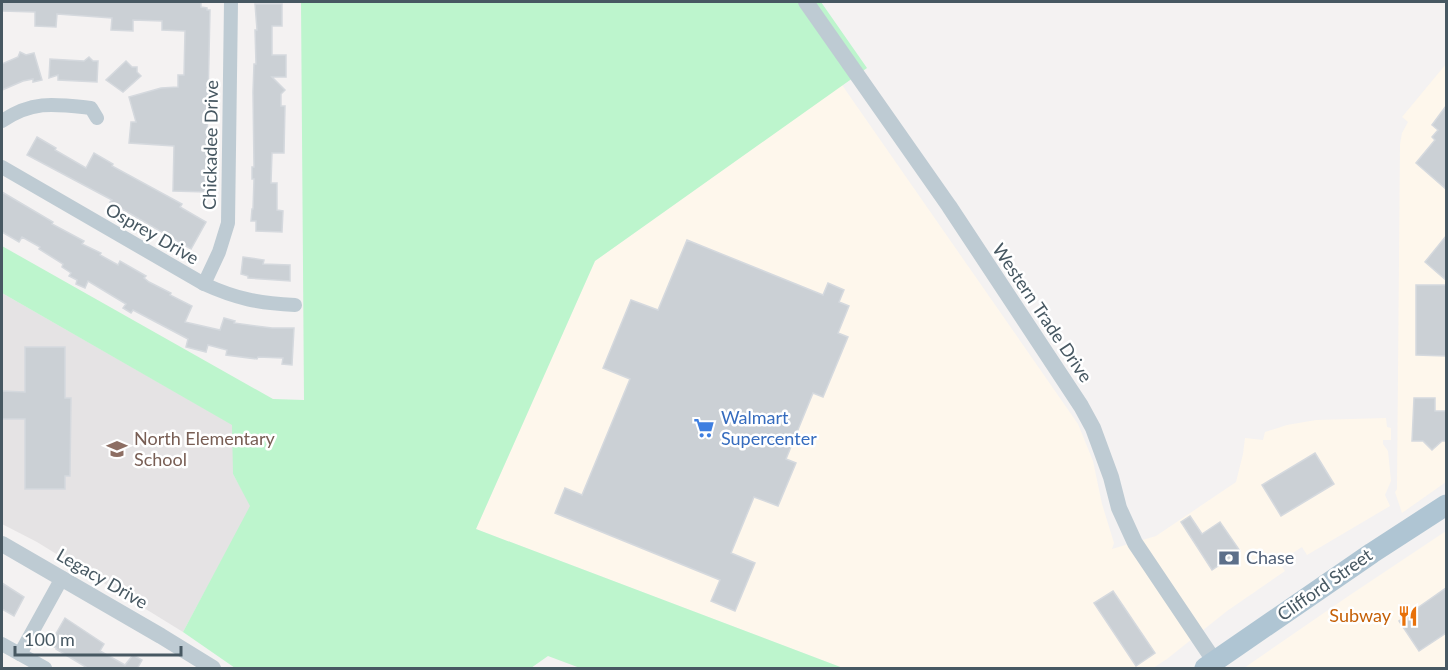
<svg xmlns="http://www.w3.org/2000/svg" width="1448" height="670" font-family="Lato,sans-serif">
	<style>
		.commercial { fill: #fef7ec }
		.education { fill: #e5e3e4 }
		.green { fill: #bdf5cd }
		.building { fill: #cbd0d5; stroke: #d5d9de; stroke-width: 1.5 }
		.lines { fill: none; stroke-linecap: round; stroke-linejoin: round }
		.minor { stroke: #becbd3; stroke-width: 14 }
		.tertiary { stroke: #becbd3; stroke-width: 16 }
		.primary { stroke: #afc5d3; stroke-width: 21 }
		.labels { text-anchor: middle; stroke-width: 5; stroke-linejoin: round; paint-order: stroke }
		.street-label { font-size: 18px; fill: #475862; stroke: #fff }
		.shop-label { font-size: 18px; fill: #366cbe; stroke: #fff; text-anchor: start }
		.education-label { font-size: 18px; fill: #785e54; stroke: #fff; text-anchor: start }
		.service-label { font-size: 18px; fill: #4e5e75; stroke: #fff; text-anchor: start }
		.food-label { font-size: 18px; fill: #c56008; stroke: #fff; text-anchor: end }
	</style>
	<rect width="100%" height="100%" fill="#f4f2f2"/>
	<g class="commercial">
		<polygon points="1446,64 1446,482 1402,513 1395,492 1397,489 1400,144 1402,133 1408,122 1402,117"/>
		<polygon points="842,85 1078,424 1093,461 1102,504 1114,543 1112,549 1156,536 1236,482 1243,454 1245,438 1263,440 1265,432 1287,425 1316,420 1386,418 1387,427 1391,428 1391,440 1383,440 1383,444 1388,451 1391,481 1385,495 1390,506 1307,555 1302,547 1279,562 1285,571 1227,611 1167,659 1153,668 843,668 476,529 595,261"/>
		<polygon points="1446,531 1446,668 1244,668 1350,595"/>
	</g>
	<polygon class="education" points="2,293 233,425 233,474 251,506 183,632 37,542 2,524"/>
	<polygon class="green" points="301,2 821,2 867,68 595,261 476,529 843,668 580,668 548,656 531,668 235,668 183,632 250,506 233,474 232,425 2,293 2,246 273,399 304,400"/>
	<g class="building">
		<polygon points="2,2 201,2 201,7 207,8 207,10 210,10 206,192 173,191 174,146 129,143 131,122 136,122 129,97 161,88 178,87 178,75 184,75 185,31 162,30 162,21 133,20 133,31 111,30 112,18 57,14 56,27 35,26 35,12 2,11"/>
		<polygon points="255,4 282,4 282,26 272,26 272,55 286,55 286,77 272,77 285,90 281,94 281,106 285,106 284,153 272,153 271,183 277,183 277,210 283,211 282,232 256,231 256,221 251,221 252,209 253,209 254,179 252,179 252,167 254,167 253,92 254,64 256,64 255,30 257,30"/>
		<polygon points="20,52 26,55 34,53 42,80 33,82 33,79 23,81 2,90 2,64 18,57"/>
		<polygon points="89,57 93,61 98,61 97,82 58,80 58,75 49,78 50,59 84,61"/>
		<polygon points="126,61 132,67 137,67 137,72 141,76 123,92 106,80"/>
		<polygon points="1446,106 1446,189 1416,163 1435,140 1432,137 1438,130 1432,125"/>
		<polygon points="37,137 56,148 55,150 86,168 94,153 113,164 112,166 182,204 180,207 206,222 191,249 110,202 112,200 27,155"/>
		<polygon points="2,192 53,222 52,224 84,241 82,244 101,253 100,255 118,265 120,261 146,276 144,278 149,282 171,293 170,295 192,306 185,322 220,330 224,318 235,321 234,323 272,328 294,328 292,365 282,364 283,358 258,357 257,359 226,355 227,350 208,345 206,352 186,347 188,339 133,310 131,313 123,308 126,304 88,281 85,288 76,284 77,280 69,276 71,273 62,267 63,264 39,249 40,247 22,237 19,242 2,232"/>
		<polygon points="1446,236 1446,280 1425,262"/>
		<polygon points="687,240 823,295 828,283 844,290 839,302 849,306 838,333 848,337 823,397 813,393 786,459 796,463 778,506 754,497 731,553 755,563 735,611 711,601 720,580 555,513 565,488 582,495 630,379 603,368 631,300 658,310"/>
		<polygon points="243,257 264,260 263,264 290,265 290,281 248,278 248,276 241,274"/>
		<polygon points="1416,285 1446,285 1446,356 1416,355"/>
		<polygon points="25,347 65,347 65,398 71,398 70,476 65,476 65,489 25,489 25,419 2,419 2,391 25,392"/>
		<polygon points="1414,398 1435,398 1435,411 1446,411 1446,441 1442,441 1432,450 1423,441 1412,441"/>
		<polygon points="1315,453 1334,484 1281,516 1262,485"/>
		<polygon points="1190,516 1202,534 1220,522 1240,551 1212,570 1181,522"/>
		<polygon points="2,583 24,597 14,616 2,609"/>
		<polygon points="1446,588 1446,633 1419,651 1399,621"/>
		<polygon points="1113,591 1155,653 1136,666 1094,603"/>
		<polygon points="65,618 104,644 100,651 125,665 133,655 142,660 137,669 89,669 56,649 56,648 50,644"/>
	</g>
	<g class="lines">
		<g class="minor">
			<path d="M2,121c31,-21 53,-17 89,-13l6,10"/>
			<path d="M2,167l202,117c33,15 54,19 91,21"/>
			<polyline points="204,284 219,252 228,223 231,2"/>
			<polyline points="2,644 45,668"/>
			<polyline points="20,654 62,578"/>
		</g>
		<g class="tertiary">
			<polyline points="806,2 949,206 1081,406 1093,428 1111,477 1119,508 1135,543 1215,662"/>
			<polyline points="2,544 161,636 213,668"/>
		</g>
		<polyline class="primary" points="1205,668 1372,553 1446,505"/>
	</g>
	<defs>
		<g id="supermarket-bare" transform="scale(1.62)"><path d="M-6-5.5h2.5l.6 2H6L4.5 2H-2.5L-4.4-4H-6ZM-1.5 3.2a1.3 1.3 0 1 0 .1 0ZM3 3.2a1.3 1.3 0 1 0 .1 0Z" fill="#3f7fe0" stroke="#fff" stroke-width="2.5" paint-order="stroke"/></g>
		<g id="school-bare" transform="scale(1.62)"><path d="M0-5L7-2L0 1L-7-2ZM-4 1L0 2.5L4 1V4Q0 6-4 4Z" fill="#8d6e63" stroke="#fff" stroke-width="2.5" paint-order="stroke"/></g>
		<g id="bank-bare" transform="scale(1.62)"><path d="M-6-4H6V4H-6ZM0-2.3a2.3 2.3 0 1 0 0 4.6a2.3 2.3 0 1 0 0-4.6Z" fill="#5c6f8a" stroke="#fff" stroke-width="2.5" paint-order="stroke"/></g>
		<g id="restaurant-bare" transform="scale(1.62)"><path d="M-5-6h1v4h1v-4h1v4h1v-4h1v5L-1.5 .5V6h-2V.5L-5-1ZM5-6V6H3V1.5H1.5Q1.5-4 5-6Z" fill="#e8710a" stroke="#fff" stroke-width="2.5" paint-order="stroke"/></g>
	</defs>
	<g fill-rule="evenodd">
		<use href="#supermarket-bare" x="704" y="428"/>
		<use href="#school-bare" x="117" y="449"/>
		<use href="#bank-bare" x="1229" y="558"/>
		<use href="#restaurant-bare" x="1408" y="616"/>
	</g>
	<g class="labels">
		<g class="street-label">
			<text transform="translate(211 145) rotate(-89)" y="6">Chickadee Drive</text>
			<text transform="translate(152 234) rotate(30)" y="6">Osprey Drive</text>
			<text transform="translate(1042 313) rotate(56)" y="6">Western Trade Drive</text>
			<text transform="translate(102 579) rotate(30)" y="6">Legacy Drive</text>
			<text transform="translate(1325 585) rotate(-35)" y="6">Clifford Street</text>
		</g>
		<g class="shop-label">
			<text x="721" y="424">Walmart<tspan x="721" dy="21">Supercenter</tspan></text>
		</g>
		<g class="education-label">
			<text x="134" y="445">North Elementary<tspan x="134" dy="21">School</tspan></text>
		</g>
		<g class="service-label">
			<text x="1246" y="564">Chase</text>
		</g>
		<g class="food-label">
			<text x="1391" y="622">Subway</text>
		</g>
	</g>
	<rect width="1448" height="670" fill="none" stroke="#475862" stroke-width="6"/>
	<path d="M15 646v9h166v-9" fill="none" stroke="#475862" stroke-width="3"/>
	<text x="24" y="646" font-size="18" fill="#475862" stroke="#ffffff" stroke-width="4.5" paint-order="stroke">100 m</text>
</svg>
